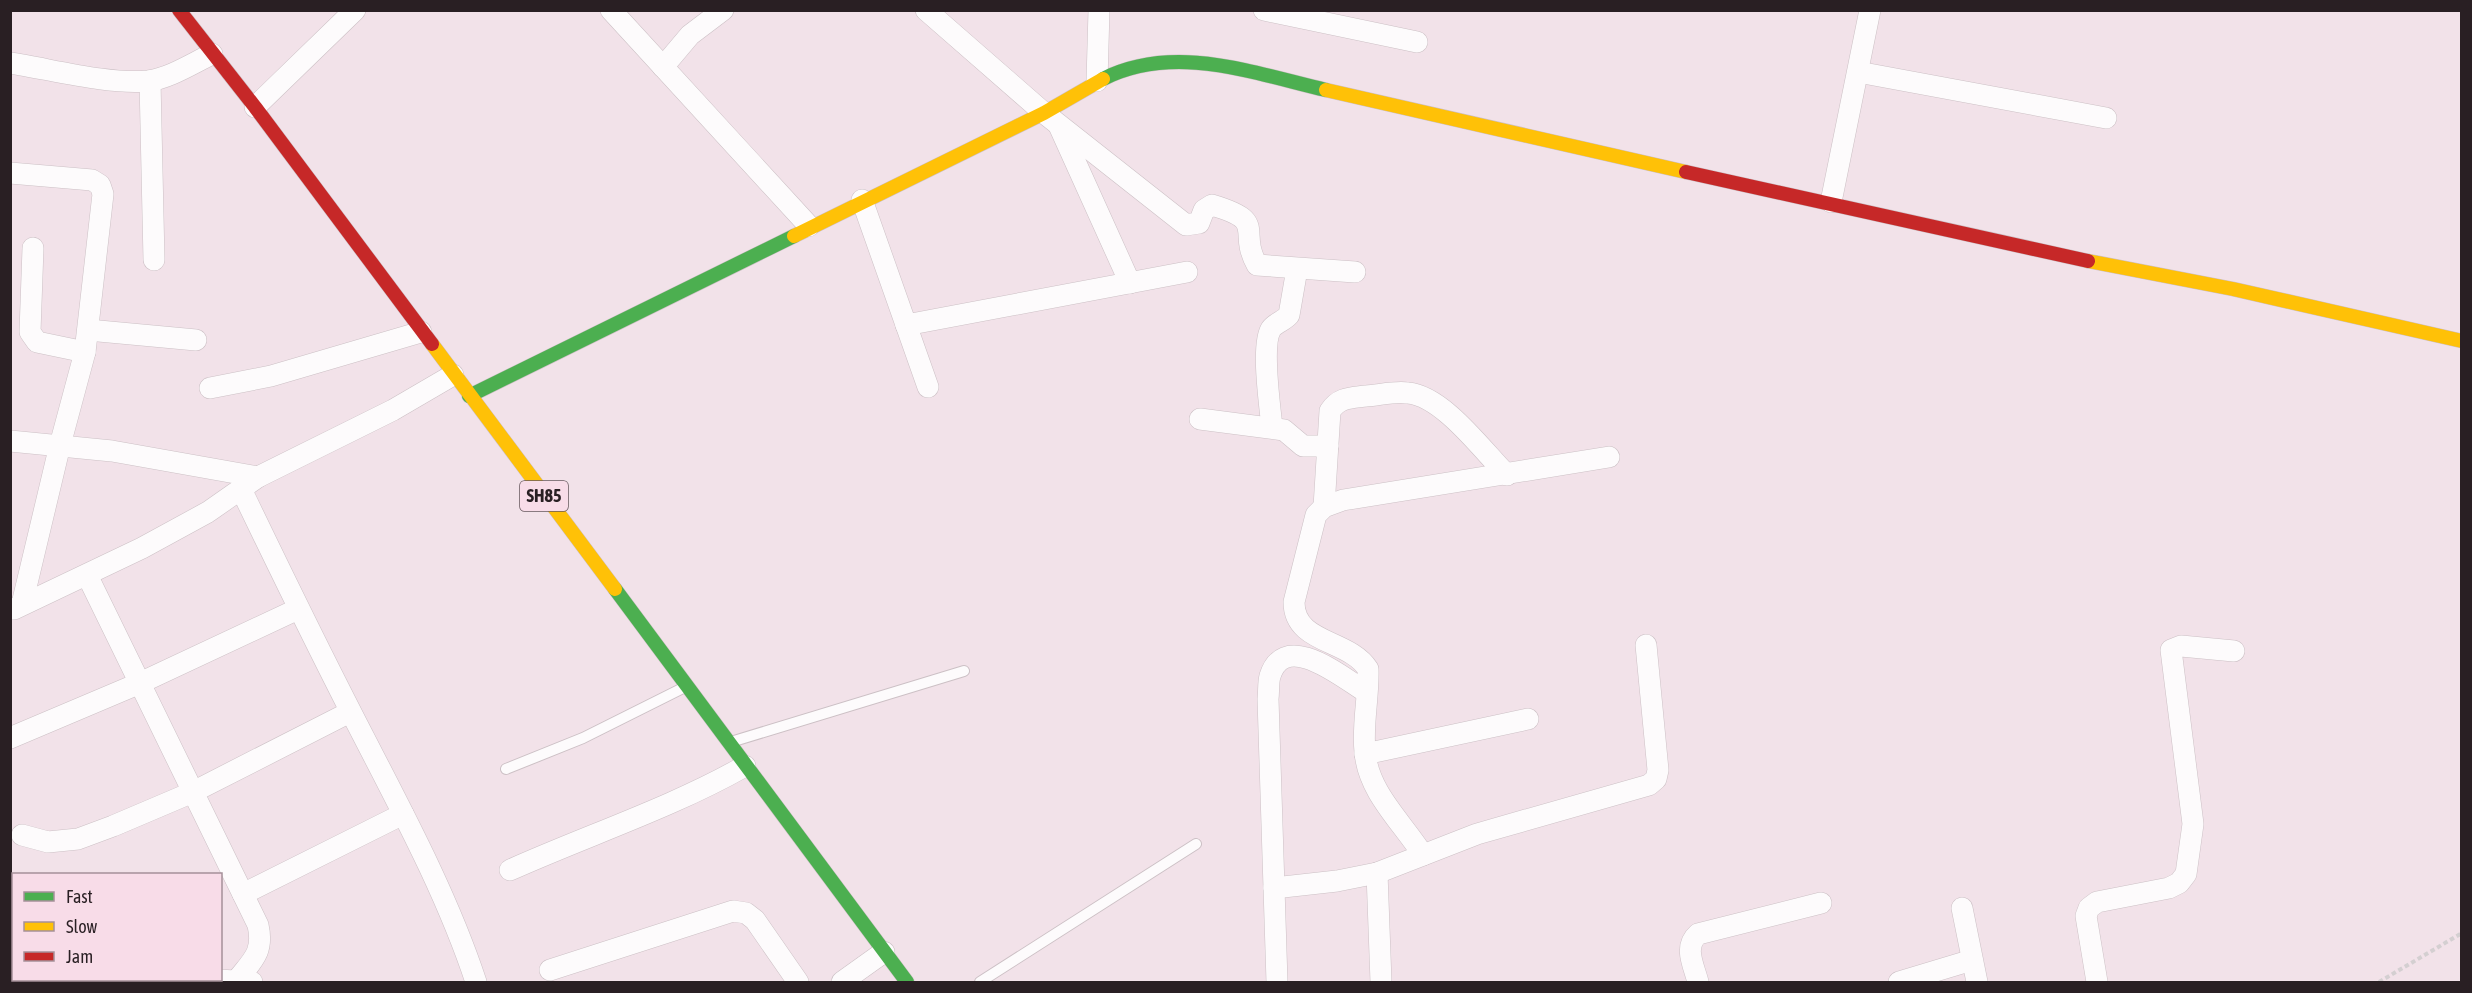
<svg xmlns="http://www.w3.org/2000/svg" width="2472" height="993" font-family="'Asap Condensed',sans-serif">
	<style>
		.lines { fill: none; stroke-linecap: round; stroke-linejoin: round }
		.lane-casing { stroke: #ccc0c5; stroke-width: 12 }
		.street-casing { stroke: #ccc0c5; stroke-width: 22 }
		.fast-casing { stroke: #ccc0c5; stroke-width: 15 }
		.slow-casing { stroke: #ccc0c5; stroke-width: 15 }
		.jam-casing { stroke: #ccc0c5; stroke-width: 15 }
		.path { stroke: #d4cfd1; stroke-width: 4; stroke-dasharray: 4.5 3; stroke-linecap: butt }
		.lane { stroke: #fdfbfc; stroke-width: 10 }
		.street { stroke: #fdfbfc; stroke-width: 21 }
		.fast { stroke: #4caf50; stroke-width: 14 }
		.slow { stroke: #ffc107; stroke-width: 14 }
		.jam { stroke: #c62828; stroke-width: 14 }
		.labels { text-anchor: middle; stroke-width: 6; stroke-linejoin: round; paint-order: stroke }
		.shield { fill: #f8dce8; stroke: #67585e; stroke-width: 1.5 }
		.shield-label { font-size: 18px; font-weight: bold; fill: #291f23 }
	</style>
	<rect width="100%" height="100%" fill="#f2e2e9"/>
	<g class="lines">
		<g class="lane-casing">
			<g id="lane">
				<polyline points="734,741 964,671"/>
				<polyline points="506,769 583,738 683,688"/>
				<polyline points="980,982 1196,844"/>
			</g>
		</g>
		<g class="street-casing">
			<g id="street">
				<polyline points="611,10 809,226"/>
				<path d="M926,10l118,103 142,112 13,-2 5,-13 8,-5c57,17 25,24 45,60l98,7"/>
				<polyline points="1264,10 1417,42"/>
				<path d="M10,63c40,6 99,22 138,18 22,-3 45,-18 64,-27"/>
				<polyline points="663,67 690,35 723,10"/>
				<polyline points="1858,72 2106,118"/>
				<polyline points="150,81 154,260"/>
				<polyline points="1097,81 1099,10"/>
				<polyline points="255,107 355,10"/>
				<polyline points="1060,128 1130,283"/>
				<polyline points="10,173 92,180 100,185 103,194 85,352 60,445 22,604"/>
				<polyline points="862,200 928,387"/>
				<polyline points="1831,202 1870,10"/>
				<polyline points="33,248 30,332 37,342 85,352"/>
				<polyline points="906,325 1187,272"/>
				<polyline points="88,330 196,340"/>
				<polyline points="210,388 271,376 421,332"/>
				<polyline points="1200,419 1284,430 1303,446 1328,446"/>
				<path d="M1272,427c-2,-20 -11,-82 -1,-98 4,-6 13,-8 18,-14l8,-46"/>
				<polyline points="10,441 112,451 258,477"/>
				<path d="M241,489c37,77 74,153 113,229 44,86 92,173 122,264"/>
				<path d="M1324,507l6,-96c9,-14 21,-13 36,-15 14,-1 29,-5 42,-3 35,3 75,58 99,82"/>
				<path d="M87,575l171,350c6,27 -5,35 -21,55"/>
				<polyline points="14,609 142,548 208,512 258,477 393,410 453,375"/>
				<polyline points="10,738 140,683 298,609"/>
				<polyline points="1365,754 1528,719"/>
				<polyline points="22,835 48,842 78,839 113,826 193,792 350,712"/>
				<path d="M1423,855c-21,-33 -55,-63 -58,-103 -3,-28 4,-55 3,-83 -19,-30 -74,-25 -74,-67l22,-87 8,-8 19,-7 266,-43"/>
				<path d="M510,870c78,-35 161,-62 235,-104"/>
				<polyline points="1377,873 1381,982"/>
				<polyline points="1274,888 1337,881 1377,873 1477,834 1649,785 1656,779 1658,770 1646,645"/>
				<polyline points="243,894 403,814"/>
				<polyline points="1962,908 1977,982"/>
				<polyline points="550,970 733,911 746,913 755,920 798,982"/>
				<polyline points="218,980 252,982"/>
				<polyline points="74,982 75,980"/>
				<polyline points="842,982 884,952"/>
				<path d="M1277,982l-9,-283c1,-7 0,-16 2,-23 15,-47 73,2 96,16"/>
				<path d="M1698,982c-4,-16 -15,-35 0,-48l123,-31"/>
				<polyline points="1899,982 1972,960"/>
				<polyline points="2097,982 2086,916 2089,908 2097,902 2169,888 2179,883 2186,874 2193,824 2171,650 2181,646 2234,651"/>
			</g>
		</g>
		<g class="fast-casing">
			<g id="fast">
				<path d="M1103,79c71,-36 150,-6 223,11"/>
				<polyline points="469,396 794,236"/>
				<polyline points="615,589 907,982"/>
			</g>
		</g>
		<g class="slow-casing">
			<g id="slow">
				<polyline points="1326,90 1686,172"/>
				<polyline points="794,236 1044,113 1103,79"/>
				<polyline points="2088,261 2233,289 2462,341"/>
				<polyline points="432,344 615,589"/>
			</g>
		</g>
		<g class="jam-casing">
			<g id="jam">
				<polyline points="179,10 255,107 432,344"/>
				<polyline points="1686,172 2088,261"/>
			</g>
		</g>
		<polyline class="path" points="2379,982 2462,933"/>
		<use href="#lane" class="lane"/>
		<use href="#street" class="street"/>
		<use href="#fast" class="fast"/>
		<use href="#slow" class="slow"/>
		<use href="#jam" class="jam"/>
	</g>
	<g class="labels">
		<rect class="shield" x="520" y="481" width="48" height="30" rx="4.5"/>
		<g class="shield-label">
			<text x="544" y="502">SH85</text>
		</g>
	</g>
	<rect width="2472" height="993" fill="none" stroke="#291f23" stroke-width="24"/>
	<rect x="12" y="873" width="210" height="108" fill="#f8dce8" stroke="#a59099" stroke-width="1.5"/>
	<rect x="24" y="892" width="30" height="9" fill="#4caf50" stroke="#a59099" stroke-width="1.5"/>
	<text x="66" y="903" font-size="18" fill="#291f23">Fast</text>
	<rect x="24" y="922" width="30" height="9" fill="#ffc107" stroke="#a59099" stroke-width="1.5"/>
	<text x="66" y="933" font-size="18" fill="#291f23">Slow</text>
	<rect x="24" y="952" width="30" height="9" fill="#c62828" stroke="#a59099" stroke-width="1.5"/>
	<text x="66" y="963" font-size="18" fill="#291f23">Jam</text>
</svg>
